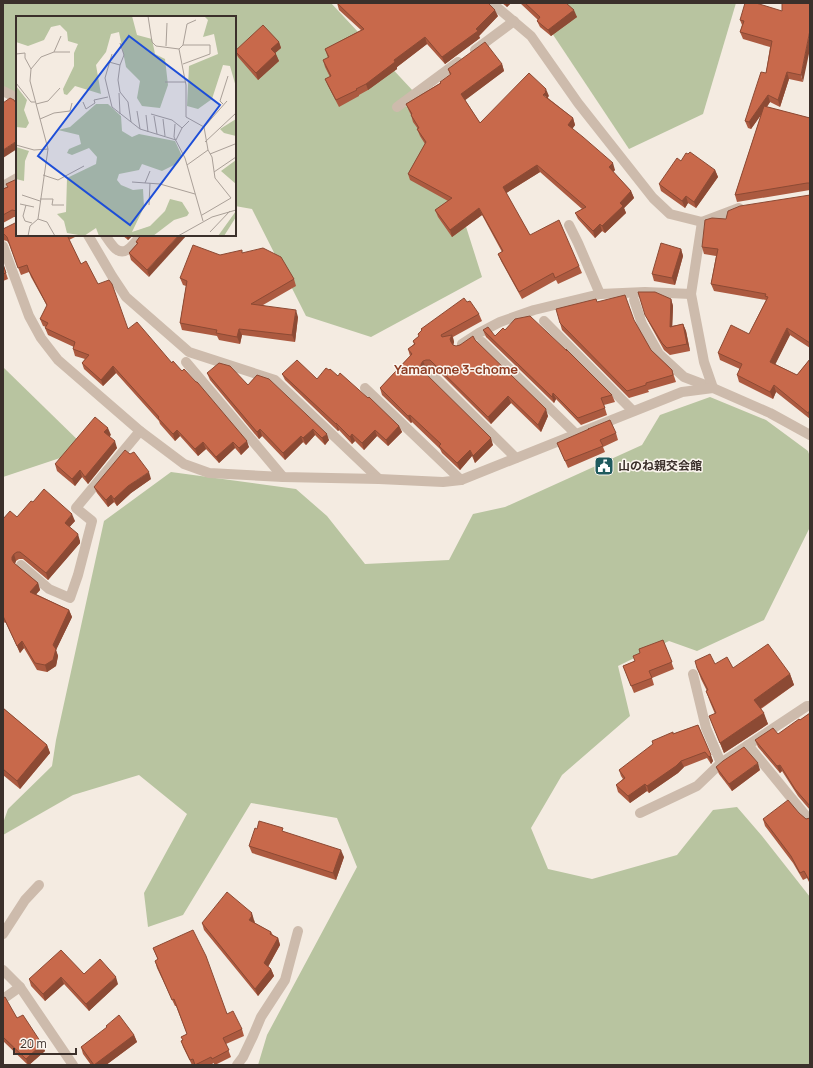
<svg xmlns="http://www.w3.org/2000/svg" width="813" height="1068" font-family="Manrope,'Noto Sans JP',sans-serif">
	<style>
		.green { fill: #b8c4a0 }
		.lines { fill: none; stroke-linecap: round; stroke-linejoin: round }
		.service { stroke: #cdbbac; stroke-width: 10 }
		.minor { stroke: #cdbbac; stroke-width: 10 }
		.wall { fill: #ac5a40 }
		.shaded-wall { fill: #8c4a34 }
		.building { fill: #c8694b; stroke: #8c4a34 }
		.labels { text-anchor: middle; stroke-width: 3; stroke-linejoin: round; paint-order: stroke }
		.poi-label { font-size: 12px; font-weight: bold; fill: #3b302b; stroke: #fbf5ee; text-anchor: start }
		.neighbourhood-label { font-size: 13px; font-weight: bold; fill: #8c3b22; stroke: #fbf5ee }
		.inset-road { fill: none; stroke: #aaa098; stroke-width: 1 }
		.view { fill: #1d4ed8; fill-opacity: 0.15; stroke: #1d4ed8; stroke-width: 2 }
		.inset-edge { fill: none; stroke: #3b302b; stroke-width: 2 }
	</style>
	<rect width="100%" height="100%" fill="#f4ebe1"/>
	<g class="green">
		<polygon points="3,3 331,3 428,107 482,277 371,337 306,316 252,209 235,206 235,17 17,17 17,100 3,88"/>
		<polygon points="532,3 736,3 703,114 629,149"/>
		<polygon points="3,367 87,449 3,477"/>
		<polygon points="710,397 766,420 808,451 810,457 810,527 764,620 697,651 669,641 618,666 630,716 562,775 531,828 548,869 592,879 677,855 713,810 737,807 762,836 810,897 810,1065 258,1065 267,1035 357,867 337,818 251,803 183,915 148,927 144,893 187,814 139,775 73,795 3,835 3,823 8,809 52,766 56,740 104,521 171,472 296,489 327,516 365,564 449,560 473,514 505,507 642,445 660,415"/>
	</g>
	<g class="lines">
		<g class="service">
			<polyline points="3,91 11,95 17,100"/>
			<polyline points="3,186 17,178"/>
			<polyline points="569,225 578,243 600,294"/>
			<polyline points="88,235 112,276 126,297 189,352 275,380 379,479"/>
			<path d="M105,235c5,7 12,21 22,15 4,-2 11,-11 14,-15"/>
			<polyline points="634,300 642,324 659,354 684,377 713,388"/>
			<polyline points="544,321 633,411"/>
			<polyline points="482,342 576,434"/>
			<polyline points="462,344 479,333 500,322 534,310 600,294 645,292 691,294"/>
			<polyline points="186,362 283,477"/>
			<polyline points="430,373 516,458"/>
			<polyline points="365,388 461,480"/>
			<polyline points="21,565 49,589 70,598 78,575 92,521 76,508 140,431"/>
			<polyline points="693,674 706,728 721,763"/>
			<polyline points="748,745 806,816 810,819"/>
			<polyline points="237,1065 243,1057 253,1036 261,1017 285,980 298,931"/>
		</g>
		<g class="minor">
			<polyline points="492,3 531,36 578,103 653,198 670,214 702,222 739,208"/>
			<polyline points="475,50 514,21"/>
			<polyline points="397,107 458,62"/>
			<polyline points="702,222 691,294 704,362 713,388"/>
			<polyline points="3,246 29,316 41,338 58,360 140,431 184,464 209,473 283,477 379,479 443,482 461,480 682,392 713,388 770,413 810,435"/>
			<polyline points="640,813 697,786 721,763 807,706 810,706"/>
			<polyline points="3,934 25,900 39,885"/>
			<polyline points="3,970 20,987 73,1065"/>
			<polyline points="3,999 20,987"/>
		</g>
	</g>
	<g class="wall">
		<polygon points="337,3 498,16 479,36 480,38 445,64 427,44 397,67 397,69 368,90 359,95 359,96 339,107 328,86 325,79 330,77 325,67 323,60 328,58 325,49 361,30 339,10"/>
		<polygon points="502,3 511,3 507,7"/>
		<polygon points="520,3 566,3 577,17 551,36 540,27 537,21 538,20"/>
		<polygon points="782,11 803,82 789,79 780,107 770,102 767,107 810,118 810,190 737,202 735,195 761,115 751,129 748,128 745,121 766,73 770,47 743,39 740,32 742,25 740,20"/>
		<polygon points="279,42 281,48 275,53 279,61 258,80 238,57 235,51"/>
		<polygon points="502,64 504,71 465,100 480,123 549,96 548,97 548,98 573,118 575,125 572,129 615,170 613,172 631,191 634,198 624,208 626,213 605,233 602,231 595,238 578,219 575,213 582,209 540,172 506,193 530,235 579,266 582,273 558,284 556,280 522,299 501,261 498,254 502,252 482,215 452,237 438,217 435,210 448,201 410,180 408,174 425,144 420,136 417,129 418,129 413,122 411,115 409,111 406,104 440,83 450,75 448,69"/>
		<polygon points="681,161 715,170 718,177 696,208 688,203 685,208 661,191 659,184"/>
		<polygon points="17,179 17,217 14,217 3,223 3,189 7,187"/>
		<polygon points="810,195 810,348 790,335 775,364 797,375 810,359 810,419 776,392 773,399 739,382 737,375 740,369 720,360 718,353 749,334 766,300 714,291 711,284 716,256 704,254 702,247 726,219"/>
		<polygon points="3,229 17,235 79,235 69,240 81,264 98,284 128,329 172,363 249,447 241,455 235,448 219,463 206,449 198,456 180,436 175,441 160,424 159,421 116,373 103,386 84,369 82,363 85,359 75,356 73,349 74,347 48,335 45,328 46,327 43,326 40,319 47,306 31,277 29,272 21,275 9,244 7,241 3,240"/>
		<polygon points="122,235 133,235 128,240"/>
		<polygon points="141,235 149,277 131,260 129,253 137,244 136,242"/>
		<polygon points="681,249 683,256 675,285 654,281 652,274"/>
		<polygon points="243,253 294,279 296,286 263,305 298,317 295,342 242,335 240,344 219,340 217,336 182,330 180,323 186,286 183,285 180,278 220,255"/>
		<polygon points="3,264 8,279 3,281"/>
		<polygon points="638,292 671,299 673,306 672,326 683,324 686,331 690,351 670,355 664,350 648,321"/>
		<polygon points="467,302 479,314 482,321 453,337 454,342 453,345 456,346 475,340 548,416 541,432 511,403 491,424 435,368 432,367 429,367 426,368 424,372 493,445 475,463 472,456 460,470 442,453 440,449 412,422 411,423 382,395 380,388 410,356 408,349 414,344 413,341 419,336 418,334 421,331 421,329"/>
		<polygon points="597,302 634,321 651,350 672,370 676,382 648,390 649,392 629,398 562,330 560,323"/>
		<polygon points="483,330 495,336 505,330 612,395 615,402 604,405 607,415 581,425 556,399 554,403 486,337"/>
		<polygon points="207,373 248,385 257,375 329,440 325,445 315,435 306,445 303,442 285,460 262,436 259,439 210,380"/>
		<polygon points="282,374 317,379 338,376 368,398 399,426 402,432 388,446 377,436 364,450 355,441 352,444 339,430 338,431 285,380"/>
		<polygon points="588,429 616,433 618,440 603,447 605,452 568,468 557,443 589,430"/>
		<polygon points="111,435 109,436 117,448 88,484 82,477 75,486 57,471 55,464"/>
		<polygon points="151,479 131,493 117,506 114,502 108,507 97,493 94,487"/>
		<polygon points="33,502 75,521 69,527 80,541 80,543 48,580 23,559 19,559 16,561 15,564 38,583 40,590 36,594 69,610 72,617 56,650 58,656 56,666 47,672 37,670 24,648 20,653 6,623 3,622 3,519 17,517"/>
		<polygon points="663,640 674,669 652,678 654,685 634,693 623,666 635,661 640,653"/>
		<polygon points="715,664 733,668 790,674 794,685 761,709 768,724 724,753 709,716 715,714 710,702 706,691 707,691 701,679 697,668"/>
		<polygon points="3,708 47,745 50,753 20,789 3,775"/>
		<polygon points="810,713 810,810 798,796 782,771 780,773 758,747 755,740 778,734 800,720"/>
		<polygon points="698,725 713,761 711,764 707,758 684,767 678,773 649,793 647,791 630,803 618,792 616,785 623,779 621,776 619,770 673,734"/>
		<polygon points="716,767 760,770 732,791 719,774"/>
		<polygon points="799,813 806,819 810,818 810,884 807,878 803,880 793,863 765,826 763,819"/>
		<polygon points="284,832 344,857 336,880 252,853 249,846"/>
		<polygon points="254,920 255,923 271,932 273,935 278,938 280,945 268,967 271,969 274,976 258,996 204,930 202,923"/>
		<polygon points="153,948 227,1014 242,1029 244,1036 226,1044 231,1057 215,1065 214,1065 214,1063 210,1065 192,1065 183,1047 181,1041 183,1040 181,1037 187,1034 176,1006 175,1006 157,968 155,961 158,960"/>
		<polygon points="84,974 118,984 89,1011 64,984 45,1001 31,986 29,979"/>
		<polygon points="3,998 17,1018 42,1044 45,1051 29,1065 28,1065 3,1041"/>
		<polygon points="106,1026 134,1035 137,1042 106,1065 91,1065 83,1054 81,1047 107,1028"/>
	</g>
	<g class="shaded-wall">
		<polygon points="505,3 511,3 507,7"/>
		<polygon points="495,10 498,16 479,36 480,38 445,64 442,57 476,29"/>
		<polygon points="574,10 577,17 551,36 548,30"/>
		<polygon points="810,30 810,49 803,82 801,75"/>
		<polygon points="425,37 427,44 397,67 397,69 368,90 366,84 394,60"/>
		<polygon points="279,42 281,48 273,55 271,49"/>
		<polygon points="276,54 279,61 258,80 256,73"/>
		<polygon points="502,64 504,71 464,101 461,94"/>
		<polygon points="787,72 789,79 780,107 778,100"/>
		<polygon points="546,89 549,96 548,97 548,98 543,95"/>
		<polygon points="768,95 770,102 751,129 749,122"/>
		<polygon points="573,118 575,125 570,132 568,125"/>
		<polygon points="17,141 17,149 3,158 3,150"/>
		<polygon points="613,163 615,170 611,174 609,167"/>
		<polygon points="537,165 540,172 505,194 503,187"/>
		<polygon points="715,170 718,177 696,208 694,202"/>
		<polygon points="631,191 634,198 624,208 626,213 605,233 602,226 620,203"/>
		<polygon points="686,196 688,203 685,208 682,201"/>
		<polygon points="479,208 482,215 452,237 450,230"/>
		<polygon points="600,224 602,231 595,238 593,231"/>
		<polygon points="126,235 133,235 128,240"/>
		<polygon points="179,235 187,235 149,277 147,270"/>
		<polygon points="681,249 683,256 675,285 672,278"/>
		<polygon points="671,299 673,306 672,334 670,327"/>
		<polygon points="296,310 298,317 295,342 292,335"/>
		<polygon points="683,324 686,331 690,351 687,344"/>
		<polygon points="787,328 790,335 773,369 770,362"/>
		<polygon points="239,329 242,335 240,344 237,337"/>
		<polygon points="452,335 454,342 453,346 453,349 450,339"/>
		<polygon points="423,361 426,368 424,371 424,374 421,368 421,364"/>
		<polygon points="113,366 116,373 103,386 101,380"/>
		<polygon points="774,385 776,392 773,399 770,392"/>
		<polygon points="553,393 556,399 554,403 552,397"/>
		<polygon points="508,396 511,403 491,424 488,417"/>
		<polygon points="546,409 548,416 541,432 538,425"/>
		<polygon points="810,410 810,417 808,413"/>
		<polygon points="410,415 412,422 411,423 408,416"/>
		<polygon points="336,423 339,430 338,431 336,424"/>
		<polygon points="399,426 402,432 388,446 386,440"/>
		<polygon points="108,428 111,435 107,439 104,432"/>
		<polygon points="260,429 262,436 259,439 257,432"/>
		<polygon points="313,429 315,435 306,445 303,438"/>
		<polygon points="177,430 180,436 175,441 173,434"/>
		<polygon points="375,430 377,436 364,450 362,443"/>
		<polygon points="327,434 329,440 325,445 322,438"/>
		<polygon points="352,434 355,441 352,444 350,437"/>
		<polygon points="301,436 303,442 285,460 283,453"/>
		<polygon points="491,438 493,445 475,463 473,456"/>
		<polygon points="115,441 117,448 88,484 85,477"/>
		<polygon points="247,441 249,447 241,455 239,448"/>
		<polygon points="203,442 206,449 198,456 195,449"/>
		<polygon points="233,442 235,448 219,463 216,457"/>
		<polygon points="470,450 472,456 460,470 457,463"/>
		<polygon points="80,470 82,477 75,486 72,479"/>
		<polygon points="149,472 151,479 131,493 117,506 114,499 128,486"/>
		<polygon points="111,495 114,502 108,507 106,500"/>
		<polygon points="72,514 75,521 67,530 65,523"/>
		<polygon points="78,534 80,541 80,543 48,580 46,573"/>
		<polygon points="14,554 16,561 15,563 12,560 12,557"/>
		<polygon points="38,583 40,590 33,598 30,592"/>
		<polygon points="69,610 72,617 56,650 58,656 56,666 47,672 45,665 53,645"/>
		<polygon points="22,641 24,648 20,653 17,646"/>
		<polygon points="790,674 794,685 758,710 754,700"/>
		<polygon points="764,713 768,724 724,753 720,743"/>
		<polygon points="47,745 50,753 20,789 17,781"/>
		<polygon points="711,755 713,761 711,764 709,757"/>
		<polygon points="681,761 684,767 678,773 649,793 647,786"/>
		<polygon points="758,763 760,770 732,791 729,784"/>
		<polygon points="780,765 782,771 780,773 777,766"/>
		<polygon points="645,784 647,791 630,803 628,796"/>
		<polygon points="341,850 344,857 336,880 333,873"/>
		<polygon points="252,913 254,920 255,923 249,920 251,914"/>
		<polygon points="278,938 280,945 266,970 264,963"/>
		<polygon points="271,969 274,976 258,996 255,989"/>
		<polygon points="61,977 64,984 45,1001 43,994"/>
		<polygon points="116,977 118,984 89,1011 86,1004"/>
		<polygon points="134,1035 137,1042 106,1065 94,1065"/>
		<polygon points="42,1044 45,1051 29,1065 28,1065 26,1059"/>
	</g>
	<g class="building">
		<polygon points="337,3 488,3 495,10 476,29 478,31 442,57 425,37 394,60 395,62 366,84 356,89 357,90 336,100 325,79 331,76 323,60 329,57 325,49 364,29"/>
		<polygon points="525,3 566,3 574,10 548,30 537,21 540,17"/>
		<polygon points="745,3 756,3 782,11 782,3 810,3 810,30 801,75 787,72 778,100 768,95 749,122 745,121 761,72 766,73 772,41 740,32 744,21 740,20"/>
		<polygon points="263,25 279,42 271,49 276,54 256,73 235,51"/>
		<polygon points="485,42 502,64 461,94 480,123 529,73 546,89 545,91 546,92 543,95 573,118 568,125 583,137 613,163 609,167 631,191 620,203 623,206 602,226 600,224 593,231 575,213 586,207 537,165 503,187 530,235 559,220 579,266 555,278 553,273 519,292 498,254 503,251 479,208 450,230 435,210 452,198 408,174 426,142 417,129 419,128 411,115 412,114 406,104 441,83 440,82 451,74 448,69"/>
		<polygon points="10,98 14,100 17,105 17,141 3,150 3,103"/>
		<polygon points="764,106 810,118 810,183 807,183 735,195"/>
		<polygon points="690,152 715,170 694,202 686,196 682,201 659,184 677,158 681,161 686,153 688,154"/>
		<polygon points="17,179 17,211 12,210 3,215 3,189 8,187 6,184"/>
		<polygon points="810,195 810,343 787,328 770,362 797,375 810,359 810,410 808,413 774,385 770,392 737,375 742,364 718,353 731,325 749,334 768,297 765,296 766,294 711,284 718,249 702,247 705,220 712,218 726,219 728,211 740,206"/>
		<polygon points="17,222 17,235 67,235 81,264 86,261 98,284 109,280 112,284 128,329 137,322 172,363 173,361 182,371 184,369 196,382 197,382 198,383 247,441 239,448 233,442 216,457 203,442 195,449 177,430 173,434 158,418 159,417 113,366 101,380 82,363 89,355 73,349 75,342 45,328 48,323 40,319 47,305 29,271 27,265 18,268 7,237 4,234 3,234 3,229"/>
		<polygon points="141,235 179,235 147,270 129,253 138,243 136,242"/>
		<polygon points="661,243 681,249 672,278 652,274"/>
		<polygon points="193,245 220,255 242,250 242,253 263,248 281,257 294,279 251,304 296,310 292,335 239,329 237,337 216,333 217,330 180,323 187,281 180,278"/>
		<polygon points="3,264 6,273 3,274"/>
		<polygon points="638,292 655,292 671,299 670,327 683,324 687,344 667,348 662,343 645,315"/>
		<polygon points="625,295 634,320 651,350 672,370 673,375 646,383 646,385 627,391 560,323 556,309 596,299 597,302"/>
		<polygon points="464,298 467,302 470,301 479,314 441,335 442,337 452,335 450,339 451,342 453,345 456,346 460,345 473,336 475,340 546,409 538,425 508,396 488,417 432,362 430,360 426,360 423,361 421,364 421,368 423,371 491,438 473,456 470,450 457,463 439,446 441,444 410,415 408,416 380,388 412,354 408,349 415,344 413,341 419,336 418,334 422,330 421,329"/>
		<polygon points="530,316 567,351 566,349 612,395 601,398 605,408 578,418 553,393 552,397 483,330 488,327 495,336 503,328 505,330 515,319"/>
		<polygon points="297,360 317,379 326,368 329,370 330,369 338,376 340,373 368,398 369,397 399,426 386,440 375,430 362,443 352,434 350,437 336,423 336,424 282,374"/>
		<polygon points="219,363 230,366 248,385 257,375 269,379 327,434 322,438 313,429 303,438 301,436 283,453 260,429 257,432 207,373"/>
		<polygon points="95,417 108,428 104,432 115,441 85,477 80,470 72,479 55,464"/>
		<polygon points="610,420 616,433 600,440 603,446 565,461 557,443 589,429 588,429"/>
		<polygon points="125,450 130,454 134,452 149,472 128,486 114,499 111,495 106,500 94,487"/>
		<polygon points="44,489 72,514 65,523 78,534 77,536 46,573 20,552 17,552 14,554 12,557 12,560 14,563 38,583 30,592 69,610 53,645 56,649 53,660 45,665 35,663 22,641 17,646 3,616 3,519 10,511 17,517 31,501 33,502"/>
		<polygon points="663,640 672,662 649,671 652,678 631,686 623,666 635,661 633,656 640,653 639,649"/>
		<polygon points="768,644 790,674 754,700 764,713 720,743 709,716 716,713 706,691 708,690 697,668 695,661 710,654 715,664 727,657 733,668"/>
		<polygon points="3,708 47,745 17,781 3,769"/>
		<polygon points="810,713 810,806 795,789 780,765 777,766 755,740 773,728 778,734 799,719 800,720"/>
		<polygon points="698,725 711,755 709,757 705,752 681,761 676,766 647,786 645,784 628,796 616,785 625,778 619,770 653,744 652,741 673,732 673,734"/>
		<polygon points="744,747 758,763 729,784 716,767 723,761"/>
		<polygon points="788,800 799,813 806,819 810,818 810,879 809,880 804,871 800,873 791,856 763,819"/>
		<polygon points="259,821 283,828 282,831 341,850 333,873 249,846 255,828 257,829"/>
		<polygon points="227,892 252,913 251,914 252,916 249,920 271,932 270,934 278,938 264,963 271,969 255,989 202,923"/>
		<polygon points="193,930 206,956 227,1014 233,1011 242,1029 223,1038 229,1050 212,1059 211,1057 195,1065 193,1059 190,1060 181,1041 183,1040 181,1037 187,1034 174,999 172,1000 155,961 158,959 153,948"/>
		<polygon points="61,950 84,974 100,959 116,977 86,1004 61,977 43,994 29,979"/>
		<polygon points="5,997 17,1018 23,1015 42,1044 26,1059 3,1037 3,998"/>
		<polygon points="119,1015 134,1035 94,1065 81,1047 107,1027 106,1026"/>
	</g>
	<defs>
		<g id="civic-square" transform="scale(1)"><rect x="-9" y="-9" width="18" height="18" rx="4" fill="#1f5a5e" stroke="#fbf5ee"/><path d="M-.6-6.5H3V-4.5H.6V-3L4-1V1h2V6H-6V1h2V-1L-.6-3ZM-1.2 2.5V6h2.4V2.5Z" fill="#fff"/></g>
	</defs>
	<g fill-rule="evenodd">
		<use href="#civic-square" x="604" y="466"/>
	</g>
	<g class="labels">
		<g class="poi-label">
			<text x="618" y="470">山のね親交会館</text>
		</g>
		<g class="neighbourhood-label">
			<text x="456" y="374">Yamanone 3-chome</text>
		</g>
	</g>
	<g transform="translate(16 16)">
		<rect width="220" height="220" fill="#f4ebe1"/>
		<path d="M0,0h116l5,19 15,4 3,15 10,5 3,26 -8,23 -18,-2 -5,-8 3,-17 -14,-14 -7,-35 -8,2 -5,18 -10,13 5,29 -26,-8 -8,9 -3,-1 -1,-5 11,-23v-13l4,-9 -10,-3 -1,-9 -7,-7 -9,2 -7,13 -16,6 -12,-4zM188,0h32v71l-6,-21 -7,-1 -11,34 -14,10 -11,-3 2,-40 29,-12 -4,-20 -11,3 5,-17zM0,70l11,14 -3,10 5,13 -3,5 -10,-1zM80,88h12l13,12 1,15 10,6 7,-3 36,7 7,15 -4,7 -16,8 -20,-7 -3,6 -20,4 -2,6 4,5 12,5 10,-1 1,18 -12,25 18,-6 15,-15 5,-12 12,3 7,11 -2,3 -13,4 -21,16h-54l-3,-8 -12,8 -17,-3 -3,-12 -7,-7 9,-2 1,-34 29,-14 1,-7 -8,-9 -17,7 -5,-2 2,-4 12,-5 -2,-9 -21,-5 12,-3zM220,103v17l-12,-3 -4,-4zM0,131l13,4 -4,10 -1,20 -8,-2zM220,144v24l-15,-13zM220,195v6l-12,19h-6z" fill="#b8c4a0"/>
		<path class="inset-road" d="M132,0l4,26 4,4 23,3 7,36v32l18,10 4,23 -21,15M167,29l4,-21 9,-4M150,30l1,-23M163,33l4,-4h27v9l-27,10M38,36h16M0,38l9,-1v5l6,11M96,38l-7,24 7,29 28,22 36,11M93,46l11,3 -2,15 2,12 8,10 3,20M104,49l4,-10 -4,-12M149,66h20M0,67l15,19h4M103,77l1,21M67,86l3,7 9,-6 -1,-3 14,-3M20,88l12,-3 12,-13M207,88l-3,-3 8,-25M121,95l3,18M135,98l21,6 10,8M130,99l2,17M138,100l3,18M24,103l14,-6 16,-2 2,-8M147,103l2,17M159,108l-1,13 11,21 18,63M188,111l23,-26M160,124l6,-12 7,-7M189,126l31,-29M0,129l18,5 14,-1M194,138l25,-10M198,156l22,-15M27,159l15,5 26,-14M116,166l28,2 35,10M129,167l5,-12M6,179l18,6M24,183h13l-1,6h12M4,188l14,3M10,189l-3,11 2,5 7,2M133,189l1,-22M186,199l29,-17 -16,-20 -3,-21 -4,-7M22,203l9,3 8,14M194,216l20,-21M12,220l2,-10 8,-7 10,-70 -18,-68 1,-12 10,-12 13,-5 7,-16M162,220l34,-19 24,-7"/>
		<path class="view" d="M113,20l91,69 -90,120 -92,-69z"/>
		<rect width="220" height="220" class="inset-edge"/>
	</g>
	<rect width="813" height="1068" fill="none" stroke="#3b302b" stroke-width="8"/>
	<path d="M14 1048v6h62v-6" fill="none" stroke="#3b302b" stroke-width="2"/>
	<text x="20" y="1048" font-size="12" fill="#3b302b" stroke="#fbf5ee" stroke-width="3" paint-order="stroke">20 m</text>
</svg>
